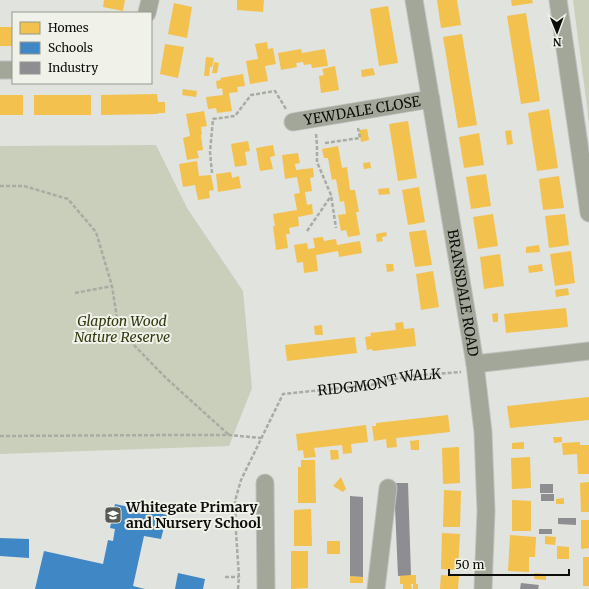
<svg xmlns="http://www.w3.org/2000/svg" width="589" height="589" font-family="Merriweather,serif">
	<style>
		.green { fill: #c9cfbb }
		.homes { fill: #f2c14e }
		.schools { fill: #3f88c5 }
		.industry { fill: #8d8d92 }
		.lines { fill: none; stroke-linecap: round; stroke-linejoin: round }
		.minor-casing { stroke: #bfc0bd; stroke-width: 19 }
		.path { stroke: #a9aca3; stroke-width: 2.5; stroke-dasharray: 4 2; stroke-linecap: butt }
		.minor { stroke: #a3a79a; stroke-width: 17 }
		.labels { text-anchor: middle; stroke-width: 4; stroke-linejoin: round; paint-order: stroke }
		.street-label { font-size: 14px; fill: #0d0e0b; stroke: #f0f2e9 }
		.park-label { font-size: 14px; font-style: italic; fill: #2f370f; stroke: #f0f2e9 }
		.poi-label { font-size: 14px; font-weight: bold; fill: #0d0e0b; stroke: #f0f2e9; text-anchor: start }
	</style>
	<rect width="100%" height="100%" fill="#e1e3de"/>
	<g class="green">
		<polygon points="573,0 589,0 589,122"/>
		<polygon points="156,145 187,208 243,291 252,388 229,446 0,454 0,146"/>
	</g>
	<g class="homes">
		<polygon points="104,0 125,0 123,11 103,7"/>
		<polygon points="237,0 264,0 263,12 237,10"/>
		<polygon points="437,0 457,0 461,25 441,28"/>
		<polygon points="511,0 532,0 533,3 512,6"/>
		<polygon points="174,3 192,7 187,38 168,34"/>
		<polygon points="388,6 398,63 379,66 370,9"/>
		<polygon points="526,13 540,101 521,104 507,16"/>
		<rect x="0" y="27" width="13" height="19"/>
		<polygon points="462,34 477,125 458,128 443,37"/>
		<polygon points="267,42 268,49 273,48 276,64 265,66 268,81 250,84 246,61 258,59 255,44"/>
		<polygon points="165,44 184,47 178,78 160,74"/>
		<polygon points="301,49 302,53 325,49 328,66 312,68 311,64 304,65 303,62 296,63 297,67 281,70 278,53"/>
		<polygon points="206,57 214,58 212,67 210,67 209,76 204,76"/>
		<polygon points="214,62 219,63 217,73 212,73"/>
		<polygon points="335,66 339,90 321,93 319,76 324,75 322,69"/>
		<polygon points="373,68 375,75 362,77 361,70"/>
		<polygon points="243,74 245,86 237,87 238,92 229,93 232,111 217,113 216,108 208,109 206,97 223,95 222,88 217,89 216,81 221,80 220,78"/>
		<polygon points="183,89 197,91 196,97 182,95"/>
		<polygon points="157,94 158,102 165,102 165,113 158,113 158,114 101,115 101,95"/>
		<rect x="0" y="95" width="23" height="20"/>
		<rect x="34" y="95" width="57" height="20"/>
		<polygon points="549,109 558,168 537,171 528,113"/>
		<polygon points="204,111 207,126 201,127 202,134 201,135 203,150 197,151 199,158 187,160 183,138 190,136 186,114"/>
		<polygon points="408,121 417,178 398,181 389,124"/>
		<polygon points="367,129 369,140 361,142 359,130"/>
		<polygon points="511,130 513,144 507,145 505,131"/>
		<polygon points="479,133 484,165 464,168 459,137"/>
		<polygon points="248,141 250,151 245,152 247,165 235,167 231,144"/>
		<polygon points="273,145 275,156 270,157 273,169 260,171 256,148"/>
		<polygon points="338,146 342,168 347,167 350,190 355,190 359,212 356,212 360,235 348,237 346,230 341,231 338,215 346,214 344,201 340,202 336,179 332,180 328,158 324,158 322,149"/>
		<polygon points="298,153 300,163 295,164 296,170 313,168 314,177 310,178 312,191 305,192 307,205 312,204 313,214 298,217 299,226 289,228 290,234 286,234 288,248 276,250 273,226 275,226 273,214 297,210 294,194 300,193 297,177 285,179 282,155"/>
		<polygon points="197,161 199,176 211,175 214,190 209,191 210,198 198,200 195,185 183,187 179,164"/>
		<polygon points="370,162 371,168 364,169 363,163"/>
		<polygon points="231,172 232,178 239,176 241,188 218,192 216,174"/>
		<polygon points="486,174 491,206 471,209 466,177"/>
		<polygon points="559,176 564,208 543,210 539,179"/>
		<polygon points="419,187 425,222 408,225 402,190"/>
		<polygon points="389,188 390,194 379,195 378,189"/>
		<polygon points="493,214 498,246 478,249 473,217"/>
		<polygon points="565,214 569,245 549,248 545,216"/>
		<polygon points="426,230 432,265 415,267 409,232"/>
		<polygon points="386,232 387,236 382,237 383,241 377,242 376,234"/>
		<polygon points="323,237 324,241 336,239 337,245 360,241 362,253 339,257 338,251 316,255 318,271 304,273 303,262 297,263 294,245 307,243 308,249 315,248 313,238"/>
		<polygon points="539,245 540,252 526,253 526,247"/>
		<polygon points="571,251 575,283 555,286 550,254"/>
		<polygon points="500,254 504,286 484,289 480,257"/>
		<polygon points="386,264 393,264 394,271 387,272"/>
		<polygon points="542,264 543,271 529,273 528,266"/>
		<polygon points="433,271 439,307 421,310 416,274"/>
		<polygon points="568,288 569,295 556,297 555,290"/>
		<polygon points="566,308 568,327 506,333 504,314"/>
		<polygon points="498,313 498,322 493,322 492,314"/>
		<polygon points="403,322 404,329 414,328 416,346 373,351 372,349 367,350 365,337 371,336 370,333 396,330 395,323"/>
		<polygon points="322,325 323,335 315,335 314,326"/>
		<polygon points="355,337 357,353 287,361 285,345"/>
		<polygon points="589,397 589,420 510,428 507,406"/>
		<polygon points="448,415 450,432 396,438 397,447 387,448 386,439 374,441 372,426 376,426 376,423"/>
		<polygon points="366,425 368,442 351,444 352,453 343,454 342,445 314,448 316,457 304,458 303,450 298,451 296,434"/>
		<polygon points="553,437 562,437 562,442 554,443"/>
		<polygon points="419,440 419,450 411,450 410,441"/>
		<polygon points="524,442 524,449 512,449 512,443"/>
		<polygon points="580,442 580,445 589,445 589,474 578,474 577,454 563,455 562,443"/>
		<polygon points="459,447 460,483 443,484 442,448"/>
		<polygon points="330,450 338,450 339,459 331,460"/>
		<polygon points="530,457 531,488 512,489 511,458"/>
		<polygon points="301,460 315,460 316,503 298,503 298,467 301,467"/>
		<polygon points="341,477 346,489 343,492 333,486"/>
		<polygon points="589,482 589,512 581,512 580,483"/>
		<polygon points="444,490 461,491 460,527 443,527"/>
		<polygon points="564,498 564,504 556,504 556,499"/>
		<polygon points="512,500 531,501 531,531 512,531"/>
		<polygon points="311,509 312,546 294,546 294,510"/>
		<polygon points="581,520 589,520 589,548 581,549"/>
		<polygon points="442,533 460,534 458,570 441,569"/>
		<polygon points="510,535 536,537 535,557 529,557 529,572 508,571"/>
		<polygon points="545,536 556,537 555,545 545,544"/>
		<rect x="327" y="541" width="13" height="13"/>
		<polygon points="557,546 569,547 569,559 557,559"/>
		<polygon points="291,551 308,551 308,588 291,589"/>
		<rect x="583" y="557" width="6" height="29"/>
		<polygon points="535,573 546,574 546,580 534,579"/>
		<polygon points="400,575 416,575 416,584 418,584 418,589 413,589 413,584 411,584 412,589 403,589 403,584 400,584"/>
		<polygon points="441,575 459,576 458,589 440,589"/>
		<polygon points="350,576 363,577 363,583 350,583"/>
	</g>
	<g class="schools">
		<polygon points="115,504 167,515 161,539 144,536 133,586 145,589 35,589 44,551 103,564 108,540 113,541 115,529 110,528"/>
		<polygon points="0,538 29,539 29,558 0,556"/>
		<polygon points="178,573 205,579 203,589 175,589"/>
	</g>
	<g class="industry">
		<polygon points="394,483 408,483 411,575 398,576"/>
		<rect x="540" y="484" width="13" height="9"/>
		<rect x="541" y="494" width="13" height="7"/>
		<polygon points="350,496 363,497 363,577 350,576"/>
		<polygon points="558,518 576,518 576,525 558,524"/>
		<rect x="539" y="529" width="13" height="5"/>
		<polygon points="521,583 539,585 538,589 520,589"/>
	</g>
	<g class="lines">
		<g class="minor-casing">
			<g id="minor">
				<path id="s2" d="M414,0l61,364 8,68 3,79 -3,78"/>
				<polyline points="558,0 589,213"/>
				<polyline points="147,13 150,0"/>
				<polyline points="0,70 13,70"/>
				<path id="s3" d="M293,122l138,-23"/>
				<polyline points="475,364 589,351"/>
				<polyline points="265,483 266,589"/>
				<polyline points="376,589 388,488"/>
			</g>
		</g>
		<g class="path">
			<polyline points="316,134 317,145 317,162 331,195 336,228"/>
			<polyline points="325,143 360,138 358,128"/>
			<polyline points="212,173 210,152 213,119 235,116 251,95 275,91 286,109"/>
			<polyline points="0,186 24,186 68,199 96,232 112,286 117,318 126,337 166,378 229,435"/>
			<polyline points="307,231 331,196"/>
			<polyline points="75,293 112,286"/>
			<polyline points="0,436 177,435 229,435 261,438"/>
			<polyline points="225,577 239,577"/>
			<path id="s1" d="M238,589l1,-12 -3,-45 -1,-31 6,-21 42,-86 88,-9 37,-9 53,-4"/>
		</g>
		<use href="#minor" class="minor"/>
	</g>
	<defs>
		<g id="school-square" transform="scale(0.9)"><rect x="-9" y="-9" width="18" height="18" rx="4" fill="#575955" stroke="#f0f2e9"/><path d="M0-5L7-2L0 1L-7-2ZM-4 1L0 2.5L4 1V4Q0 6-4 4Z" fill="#fff"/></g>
	</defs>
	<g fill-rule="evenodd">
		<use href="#school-square" x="113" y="515"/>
	</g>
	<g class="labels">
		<g class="street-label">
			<text dy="5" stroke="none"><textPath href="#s3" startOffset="70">YEWDALE CLOSE</textPath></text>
			<text dy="5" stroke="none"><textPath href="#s2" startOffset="297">BRANSDALE ROAD</textPath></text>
			<text dy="5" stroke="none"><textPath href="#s1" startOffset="303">RIDGMONT WALK</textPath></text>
		</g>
		<g class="park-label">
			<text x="122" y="326">Glapton Wood<tspan x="122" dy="16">Nature Reserve</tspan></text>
		</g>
		<g class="poi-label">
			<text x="126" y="512">Whitegate Primary<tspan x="126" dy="16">and Nursery School</tspan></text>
		</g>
	</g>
	<rect x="12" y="12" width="140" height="72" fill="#f0f2e9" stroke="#959790"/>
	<rect x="20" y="22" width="20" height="12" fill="#f2c14e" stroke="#959790"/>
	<text x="48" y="32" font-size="12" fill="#0d0e0b">Homes</text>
	<rect x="20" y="42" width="20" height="12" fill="#3f88c5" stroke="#959790"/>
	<text x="48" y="52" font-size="12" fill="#0d0e0b">Schools</text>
	<rect x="20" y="62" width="20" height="12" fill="#8d8d92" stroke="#959790"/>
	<text x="48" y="72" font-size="12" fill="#0d0e0b">Industry</text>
	<g transform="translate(557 32) rotate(179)" stroke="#f0f2e9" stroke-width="3" paint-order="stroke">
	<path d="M0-3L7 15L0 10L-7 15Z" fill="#0d0e0b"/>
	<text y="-6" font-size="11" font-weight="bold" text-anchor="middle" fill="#0d0e0b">N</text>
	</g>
	<path d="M449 569v6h120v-6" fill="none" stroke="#0d0e0b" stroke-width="2"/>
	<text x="455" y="569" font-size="12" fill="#0d0e0b" stroke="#f0f2e9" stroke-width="3" paint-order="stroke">50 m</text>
</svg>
